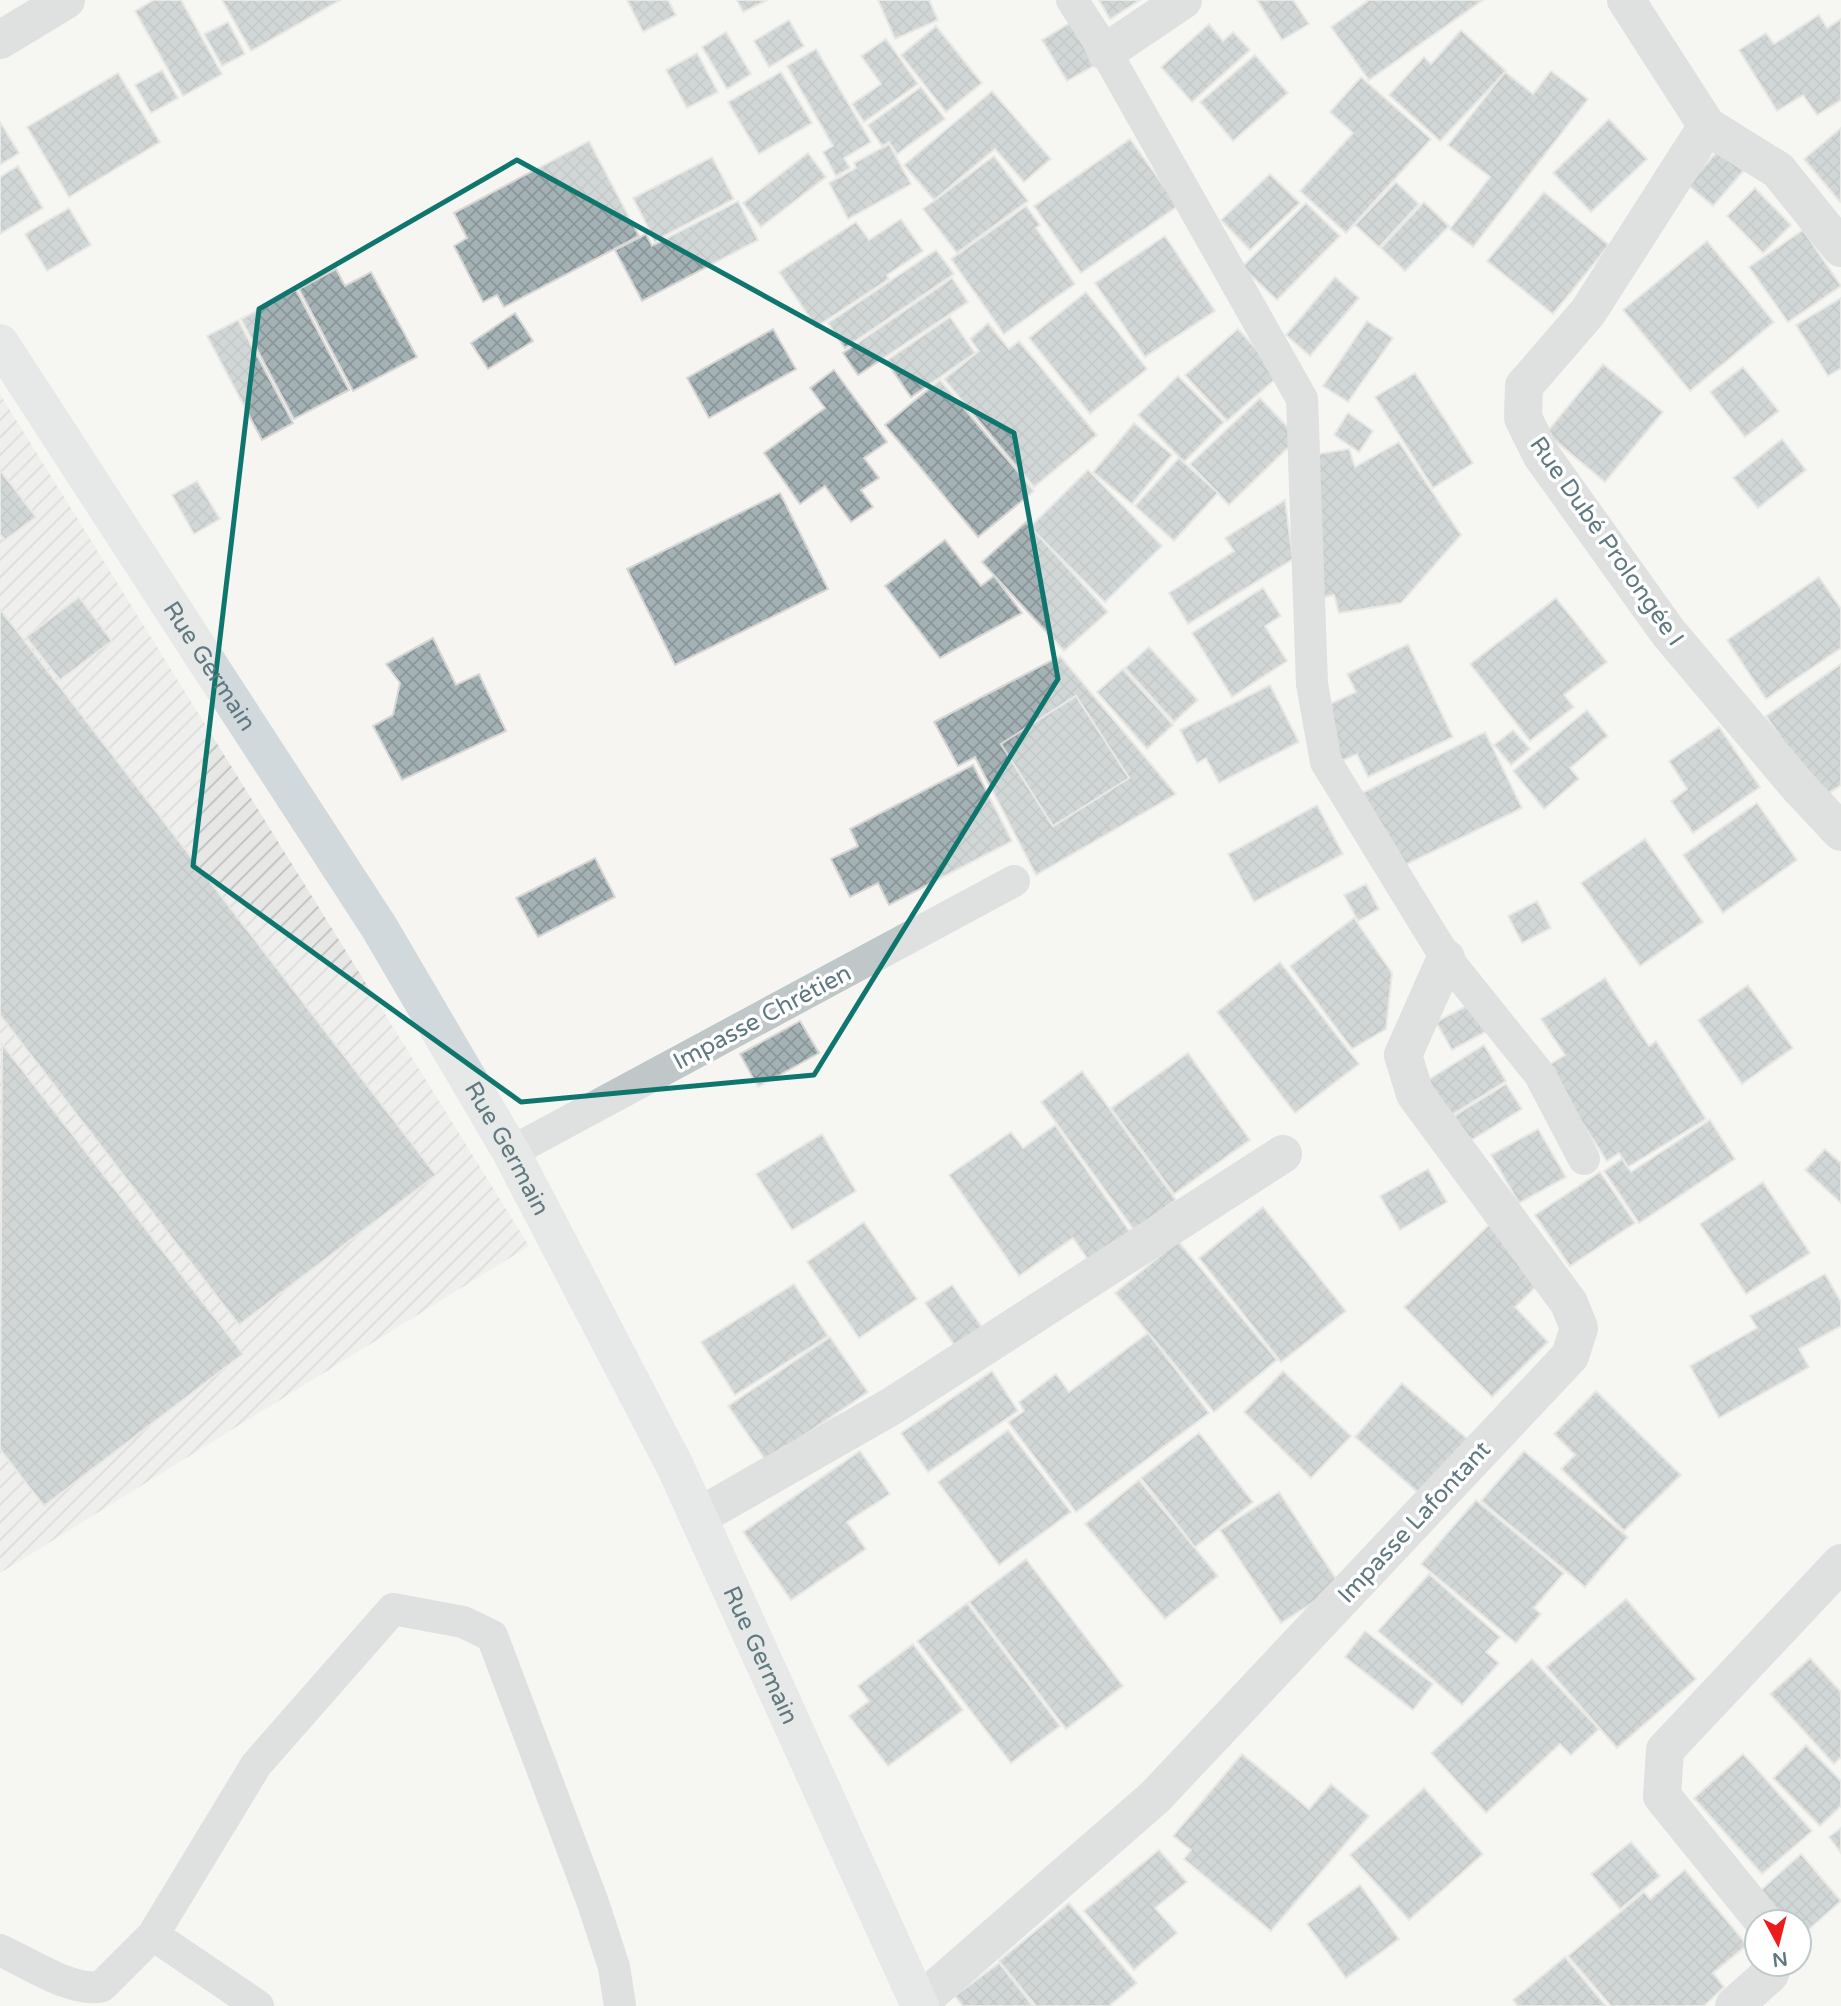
<svg xmlns="http://www.w3.org/2000/svg" width="1841" height="2006" font-family="'Varela Round',sans-serif">
	<style>
		.industrial { fill: url(#industrial-furrows) }
		.building { fill: url(#building-cross-hatch); stroke: #d8d7d5; stroke-width: 2; fill-rule: evenodd }
		.lines { fill: none; stroke-linecap: round; stroke-linejoin: round }
		.lane { stroke: #c0c7c9; stroke-width: 32 }
		.street { stroke: #c0c7c9; stroke-width: 38 }
		.secondary { stroke: #d2d9dc; stroke-width: 38 }
		.marked { fill: none; stroke: #0f766e; stroke-width: 5; stroke-linejoin: round }
		.labels { text-anchor: middle; stroke-width: 7; stroke-linejoin: round; paint-order: stroke }
		.street-label { font-size: 24px; fill: #5f7980; stroke: #fff }
	</style>
	<defs>
		<pattern id="industrial-furrows" width="10" height="10" patternUnits="userSpaceOnUse" patternTransform="scale(1.75)"><rect width="10" height="10" fill="#e7e7e6"/><path d="M-1 1l2-2M0 10L10 0M9 11l2-2" fill="none" stroke="#bec0c0"/></pattern>
		<pattern id="building-cross-hatch" width="8" height="8" patternUnits="userSpaceOnUse" patternTransform="scale(1.75)"><rect width="8" height="8" fill="#a5b2b5"/><path d="M0 0l8 8M0 8l8-8" fill="none" stroke="#8a9698"/></pattern>
	</defs>
	<rect width="100%" height="100%" fill="#f6f5f2"/>
	<polygon class="industrial" points="0,394 529,1246 0,1573"/>
	<g class="building">
		<polygon points="154,0 181,0 222,74 183,96 135,11"/>
		<polygon points="222,0 340,0 251,51"/>
		<polygon points="627,0 668,0 676,15 643,32"/>
		<polygon points="737,0 768,0 743,12"/>
		<polygon points="878,0 929,0 938,20 895,39"/>
		<polygon points="1099,0 1140,0 1110,19"/>
		<polygon points="1257,0 1293,0 1309,24 1282,40"/>
		<polygon points="1369,0 1483,0 1369,80 1331,27"/>
		<polygon points="1819,15 1827,28 1841,19 1841,100 1817,115 1803,95 1777,111 1739,50 1766,33 1774,44"/>
		<polygon points="789,20 804,46 769,67 754,41"/>
		<polygon points="228,22 245,54 222,66 204,34"/>
		<polygon points="1070,23 1095,65 1067,81 1042,40"/>
		<polygon points="1209,24 1223,41 1233,32 1250,50 1192,102 1161,67"/>
		<polygon points="936,26 982,83 946,112 901,55"/>
		<polygon points="1461,30 1506,71 1440,141 1389,95 1424,57 1431,64"/>
		<polygon points="726,32 751,74 727,89 702,47"/>
		<polygon points="886,39 918,84 864,122 852,104 881,84 861,56"/>
		<polygon points="816,49 871,142 844,158 850,168 836,176 823,152 833,146 787,66"/>
		<polygon points="697,53 718,92 687,108 666,70"/>
		<polygon points="1255,55 1288,93 1233,141 1200,102"/>
		<polygon points="162,70 178,98 151,113 135,85"/>
		<polygon points="1551,71 1588,99 1473,247 1450,229 1490,177 1448,145 1505,72 1533,94"/>
		<polygon points="781,72 812,123 759,154 728,102"/>
		<polygon points="118,73 160,142 69,197 27,127"/>
		<polygon points="1361,77 1431,139 1346,233 1300,191 1353,133 1330,112"/>
		<polygon points="921,87 945,119 897,154 889,142 882,146 868,125"/>
		<polygon points="992,91 1051,159 1024,182 995,149 934,200 904,165"/>
		<polygon points="1609,119 1647,159 1591,212 1553,173"/>
		<polygon points="0,122 19,153 0,165"/>
		<polygon points="1841,128 1841,201 1840,202 1804,159"/>
		<polygon points="1130,139 1178,206 1081,273 1034,206"/>
		<polygon points="589,141 639,236 504,307 497,295 483,302 454,246 467,238 454,213"/>
		<polygon points="889,144 911,184 848,219 829,183 856,168 854,163"/>
		<polygon points="1720,148 1745,169 1713,206 1688,185"/>
		<polygon points="808,153 826,177 761,227 743,203"/>
		<polygon points="994,156 1028,201 957,253 923,209"/>
		<polygon points="712,157 734,199 655,241 633,198"/>
		<polygon points="18,166 43,208 0,234 0,177"/>
		<polygon points="1270,174 1300,203 1250,250 1221,220"/>
		<polygon points="1396,182 1419,204 1379,247 1355,225"/>
		<polygon points="1755,188 1791,225 1763,253 1727,216"/>
		<polygon points="1544,192 1609,245 1553,314 1487,261"/>
		<polygon points="738,201 758,240 642,301 615,250 646,234 652,246"/>
		<polygon points="1424,202 1449,226 1405,271 1381,248"/>
		<polygon points="1306,203 1340,236 1277,300 1242,267"/>
		<polygon points="1026,206 1040,225 1036,228 1075,284 1004,334 951,259"/>
		<polygon points="69,208 91,245 47,271 25,234"/>
		<polygon points="901,219 923,251 887,275 889,279 816,327 779,272 856,222 869,240"/>
		<polygon points="1803,230 1841,286 1788,322 1749,267"/>
		<polygon points="1165,236 1215,311 1145,357 1095,283"/>
		<polygon points="1707,241 1774,322 1690,391 1623,310"/>
		<polygon points="936,250 954,274 845,348 828,323"/>
		<polygon points="336,269 345,286 371,272 417,357 353,391 299,289"/>
		<polygon points="1335,277 1359,298 1310,356 1286,335"/>
		<polygon points="952,278 968,302 858,375 843,353"/>
		<polygon points="296,290 349,390 294,419 241,319"/>
		<polygon points="1086,292 1147,369 1090,414 1029,338"/>
		<polygon points="1841,298 1841,368 1828,376 1796,325"/>
		<polygon points="515,313 533,341 488,369 471,343"/>
		<polygon points="950,317 975,353 911,397 886,361"/>
		<polygon points="238,320 293,423 262,440 207,336"/>
		<polygon points="1367,321 1393,338 1348,402 1323,386"/>
		<polygon points="988,323 1009,349 1019,341 1097,435 1034,487 944,379 979,351 970,339"/>
		<polygon points="773,329 796,369 709,418 687,378"/>
		<polygon points="1238,329 1280,375 1227,421 1185,375"/>
		<polygon points="1603,364 1663,412 1605,482 1546,433"/>
		<polygon points="1743,367 1779,411 1745,437 1710,392"/>
		<polygon points="834,370 887,442 864,458 879,478 861,490 873,507 851,522 825,486 800,504 764,453 825,408 810,388"/>
		<polygon points="1415,373 1473,463 1433,488 1375,397"/>
		<polygon points="1178,376 1224,422 1184,462 1138,415"/>
		<polygon points="940,380 1034,491 978,537 885,425"/>
		<polygon points="1260,398 1298,438 1229,505 1190,464"/>
		<polygon points="1348,413 1373,431 1359,452 1334,435"/>
		<polygon points="1134,423 1172,455 1132,504 1093,472"/>
		<polygon points="1782,439 1806,470 1758,508 1733,478"/>
		<polygon points="1399,442 1461,535 1401,603 1339,613 1334,595 1321,598 1312,455 1349,449 1355,467"/>
		<polygon points="1179,458 1218,493 1174,541 1135,506"/>
		<polygon points="0,470 36,517 5,540 0,534"/>
		<polygon points="1088,470 1162,546 1105,602 1030,527"/>
		<polygon points="197,481 220,519 194,534 172,495"/>
		<polygon points="780,493 828,589 675,665 627,569"/>
		<polygon points="1285,500 1293,559 1188,624 1169,593 1234,551 1225,538"/>
		<polygon points="1026,522 1108,612 1064,651 982,562"/>
		<polygon points="945,540 981,586 994,576 1022,613 940,658 885,586"/>
		<polygon points="1819,577 1841,609 1841,648 1766,699 1727,640"/>
		<polygon points="1263,588 1281,616 1265,626 1287,661 1232,697 1192,633"/>
		<polygon points="79,597 112,641 60,680 26,637"/>
		<polygon points="1556,598 1607,662 1564,695 1574,707 1530,741 1470,664"/>
		<polygon points="0,609 436,1175 239,1325 0,1015"/>
		<polygon points="433,638 456,685 479,674 506,731 402,780 373,726 393,715 400,683 386,664"/>
		<polygon points="1408,644 1453,737 1368,777 1357,754 1342,761 1317,710 1356,692 1347,674"/>
		<polygon points="1149,647 1198,700 1174,722 1125,668"/>
		<path d="M1060,656l116,138 -140,81 -61,-118 -17,9 -24,-44zM1076,696l53,82 -76,48 -52,-82z"/>
		<polygon points="1841,664 1841,785 1822,798 1766,716"/>
		<polygon points="1123,669 1173,725 1147,749 1097,692"/>
		<polygon points="1270,685 1299,742 1219,783 1206,758 1197,763 1180,730"/>
		<polygon points="1076,696 1129,778 1053,826 1001,744"/>
		<polygon points="1587,710 1608,736 1570,768 1579,779 1544,809 1513,771"/>
		<polygon points="1719,727 1760,787 1693,833 1671,801 1687,789 1669,761"/>
		<polygon points="1513,730 1530,749 1511,765 1494,745"/>
		<polygon points="1485,732 1522,808 1395,870 1358,795"/>
		<polygon points="973,765 1012,841 889,905 878,883 850,897 831,859 858,846 850,829"/>
		<polygon points="1757,803 1797,860 1723,913 1683,855"/>
		<polygon points="1317,805 1343,854 1254,902 1228,854"/>
		<polygon points="1645,839 1703,922 1640,966 1581,883"/>
		<polygon points="595,858 615,897 538,937 516,898"/>
		<polygon points="1366,884 1379,909 1358,921 1344,895"/>
		<polygon points="1537,901 1551,928 1522,943 1508,916"/>
		<polygon points="1354,918 1392,973 1386,1029 1352,1049 1290,966"/>
		<polygon points="1280,962 1359,1064 1295,1113 1217,1012"/>
		<polygon points="1605,978 1649,1046 1656,1041 1706,1119 1628,1167 1619,1153 1607,1161 1546,1067 1565,1055 1541,1019"/>
		<polygon points="1748,985 1793,1048 1742,1084 1698,1020"/>
		<polygon points="1472,1003 1487,1031 1452,1050 1436,1022"/>
		<polygon points="800,1021 819,1053 758,1087 740,1054"/>
		<polygon points="2,1044 243,1354 44,1506 0,1449"/>
		<polygon points="1484,1045 1506,1081 1450,1116 1428,1080"/>
		<polygon points="1188,1053 1250,1140 1174,1194 1111,1108"/>
		<polygon points="1082,1071 1176,1200 1134,1230 1041,1102"/>
		<polygon points="1506,1084 1522,1109 1470,1141 1454,1116"/>
		<polygon points="1710,1120 1735,1159 1639,1223 1604,1171 1622,1159 1631,1172"/>
		<polygon points="1055,1125 1130,1232 1089,1261 1073,1238 1019,1276 949,1175 1011,1132 1023,1148"/>
		<polygon points="1538,1129 1566,1177 1519,1203 1491,1155"/>
		<polygon points="822,1134 856,1191 792,1230 756,1174"/>
		<polygon points="1825,1149 1841,1163 1841,1203 1805,1170"/>
		<polygon points="1428,1169 1447,1202 1400,1230 1380,1196"/>
		<polygon points="1600,1172 1635,1223 1570,1266 1535,1215"/>
		<polygon points="1763,1182 1810,1253 1746,1294 1700,1224"/>
		<polygon points="1263,1207 1346,1311 1281,1362 1199,1258"/>
		<polygon points="864,1222 917,1299 859,1338 807,1262"/>
		<polygon points="1490,1224 1544,1279 1515,1307 1548,1342 1492,1397 1404,1307"/>
		<polygon points="1178,1241 1277,1360 1214,1412 1115,1293"/>
		<polygon points="1825,1274 1841,1302 1841,1326 1799,1349 1809,1367 1719,1418 1690,1366 1757,1328 1750,1316"/>
		<polygon points="794,1284 828,1336 735,1395 701,1342"/>
		<polygon points="952,1285 987,1334 960,1353 925,1303"/>
		<polygon points="1148,1333 1209,1413 1076,1512 1008,1422 1024,1411 1019,1402 1056,1374 1069,1392"/>
		<polygon points="830,1337 868,1392 766,1461 728,1406"/>
		<polygon points="992,1371 1018,1411 928,1472 901,1433"/>
		<polygon points="1283,1371 1351,1436 1311,1478 1244,1412"/>
		<polygon points="1402,1383 1471,1442 1423,1497 1355,1437"/>
		<polygon points="1596,1391 1681,1475 1624,1531 1561,1469 1575,1455 1554,1434"/>
		<polygon points="1008,1430 1071,1512 999,1565 938,1482"/>
		<polygon points="1199,1433 1253,1502 1195,1547 1141,1478"/>
		<polygon points="860,1451 890,1494 847,1522 866,1549 791,1600 743,1532"/>
		<polygon points="1524,1451 1628,1537 1585,1587 1481,1501"/>
		<polygon points="1139,1480 1218,1576 1165,1619 1085,1524"/>
		<polygon points="1279,1492 1340,1585 1281,1623 1220,1530"/>
		<polygon points="1476,1500 1564,1573 1534,1608 1541,1614 1516,1643 1421,1564"/>
		<polygon points="1026,1559 1123,1686 1066,1729 969,1602"/>
		<polygon points="1429,1574 1500,1637 1486,1652 1499,1663 1462,1705 1378,1631"/>
		<polygon points="1626,1599 1696,1679 1617,1748 1546,1667"/>
		<polygon points="967,1603 1060,1726 1011,1763 917,1641"/>
		<polygon points="1365,1631 1433,1684 1413,1710 1345,1657"/>
		<polygon points="913,1644 963,1710 888,1766 849,1716 869,1701 858,1686"/>
		<polygon points="1810,1658 1841,1692 1841,1757 1834,1764 1770,1694"/>
		<polygon points="1532,1659 1599,1729 1571,1755 1560,1744 1486,1813 1431,1753"/>
		<polygon points="1806,1745 1841,1781 1841,1806 1820,1826 1773,1778"/>
		<polygon points="1242,1754 1309,1809 1331,1784 1369,1816 1271,1931 1184,1859 1191,1850 1173,1836"/>
		<polygon points="1743,1754 1812,1831 1762,1874 1694,1798"/>
		<polygon points="1424,1788 1483,1854 1409,1920 1350,1855"/>
		<polygon points="1841,1828 1841,1853 1829,1837"/>
		<polygon points="1631,1842 1660,1876 1620,1909 1591,1874"/>
		<polygon points="1159,1850 1187,1882 1155,1908 1177,1933 1134,1970 1084,1911"/>
		<polygon points="1801,1854 1841,1901 1800,1937 1799,1922 1786,1922 1759,1892"/>
		<polygon points="1685,1870 1747,1945 1713,1973 1724,1987 1704,2006 1611,2006 1568,1956 1644,1892 1650,1899"/>
		<polygon points="1360,1885 1399,1939 1346,1978 1307,1924"/>
		<polygon points="1069,1903 1137,1983 1109,2006 1036,2006 999,1961"/>
		<polygon points="1565,1957 1606,2006 1518,2006 1513,2000"/>
		<polygon points="999,1963 1033,2006 963,2006 955,1996"/>
	</g>
	<g class="lines">
		<g class="lane">
			<polyline points="1072,0 1106,52 1302,399 1312,684 1326,762 1446,958 1540,1075 1584,1159"/>
			<polyline points="511,1152 1014,881"/>
			<polyline points="153,1935 258,2006"/>
			<path d="M0,1950c27,12 74,44 102,36l51,-51 103,-170 137,-156 70,13 29,14 101,267 21,64 6,39"/>
		</g>
		<g class="street">
			<polyline points="1626,0 1707,126 1778,170 1841,248"/>
			<polyline points="0,40 66,0"/>
			<polyline points="1106,52 1183,0"/>
			<polyline points="1707,126 1588,312 1524,386 1523,418 1542,456 1668,632 1797,785 1841,832"/>
			<polyline points="698,1517 892,1406 1283,1154"/>
			<polyline points="1764,1922 1662,1796 1665,1750 1841,1563"/>
			<polyline points="920,2002 1155,1797 1570,1356 1579,1328 1569,1303 1415,1094 1403,1055 1446,958"/>
			<polyline points="1734,2006 1770,1974 1773,1964"/>
		</g>
		<path class="secondary" id="s1" d="M0,343l379,584 132,225 164,314 245,540"/>
	</g>
	<path d="M0 0H1841V2006H0ZM517,160l497,273 44,246 -244,396 -293,27 -328,-236 66,-557z" fill="#f6f5f2" fill-opacity=".55" fill-rule="evenodd"/>
	<path class="marked" d="M517,160l497,273 44,246 -244,396 -293,27 -328,-236 66,-557z"/>
	<g class="labels">
		<g class="street-label">
			<text transform="translate(1607 541) rotate(55)" y="8">Rue Dubé Prolongée I</text>
			<text dy="8" stroke="none"><textPath href="#s1" startOffset="385">Rue Germain</textPath></text>
			<text transform="translate(762 1017) rotate(-28)" y="8">Impasse Chrétien</text>
			<text dy="8" stroke="none"><textPath href="#s1" startOffset="952">Rue Germain</textPath></text>
			<text transform="translate(1414 1522) rotate(-47)" y="8">Impasse Lafontant</text>
			<text dy="8" stroke="none"><textPath href="#s1" startOffset="1519">Rue Germain</textPath></text>
		</g>
	</g>
	<g transform="translate(1778 1943) rotate(173)"><circle r="33" fill="#ffffff" stroke="#bfc9cc" stroke-width="2"/>
	<path d="M0-5L12 26L0 18L-12 26Z" fill="#ee1b1b"/>
	<text y="-10" font-size="19" font-weight="bold" text-anchor="middle" fill="#5f7980">N</text>
	</g>
</svg>
